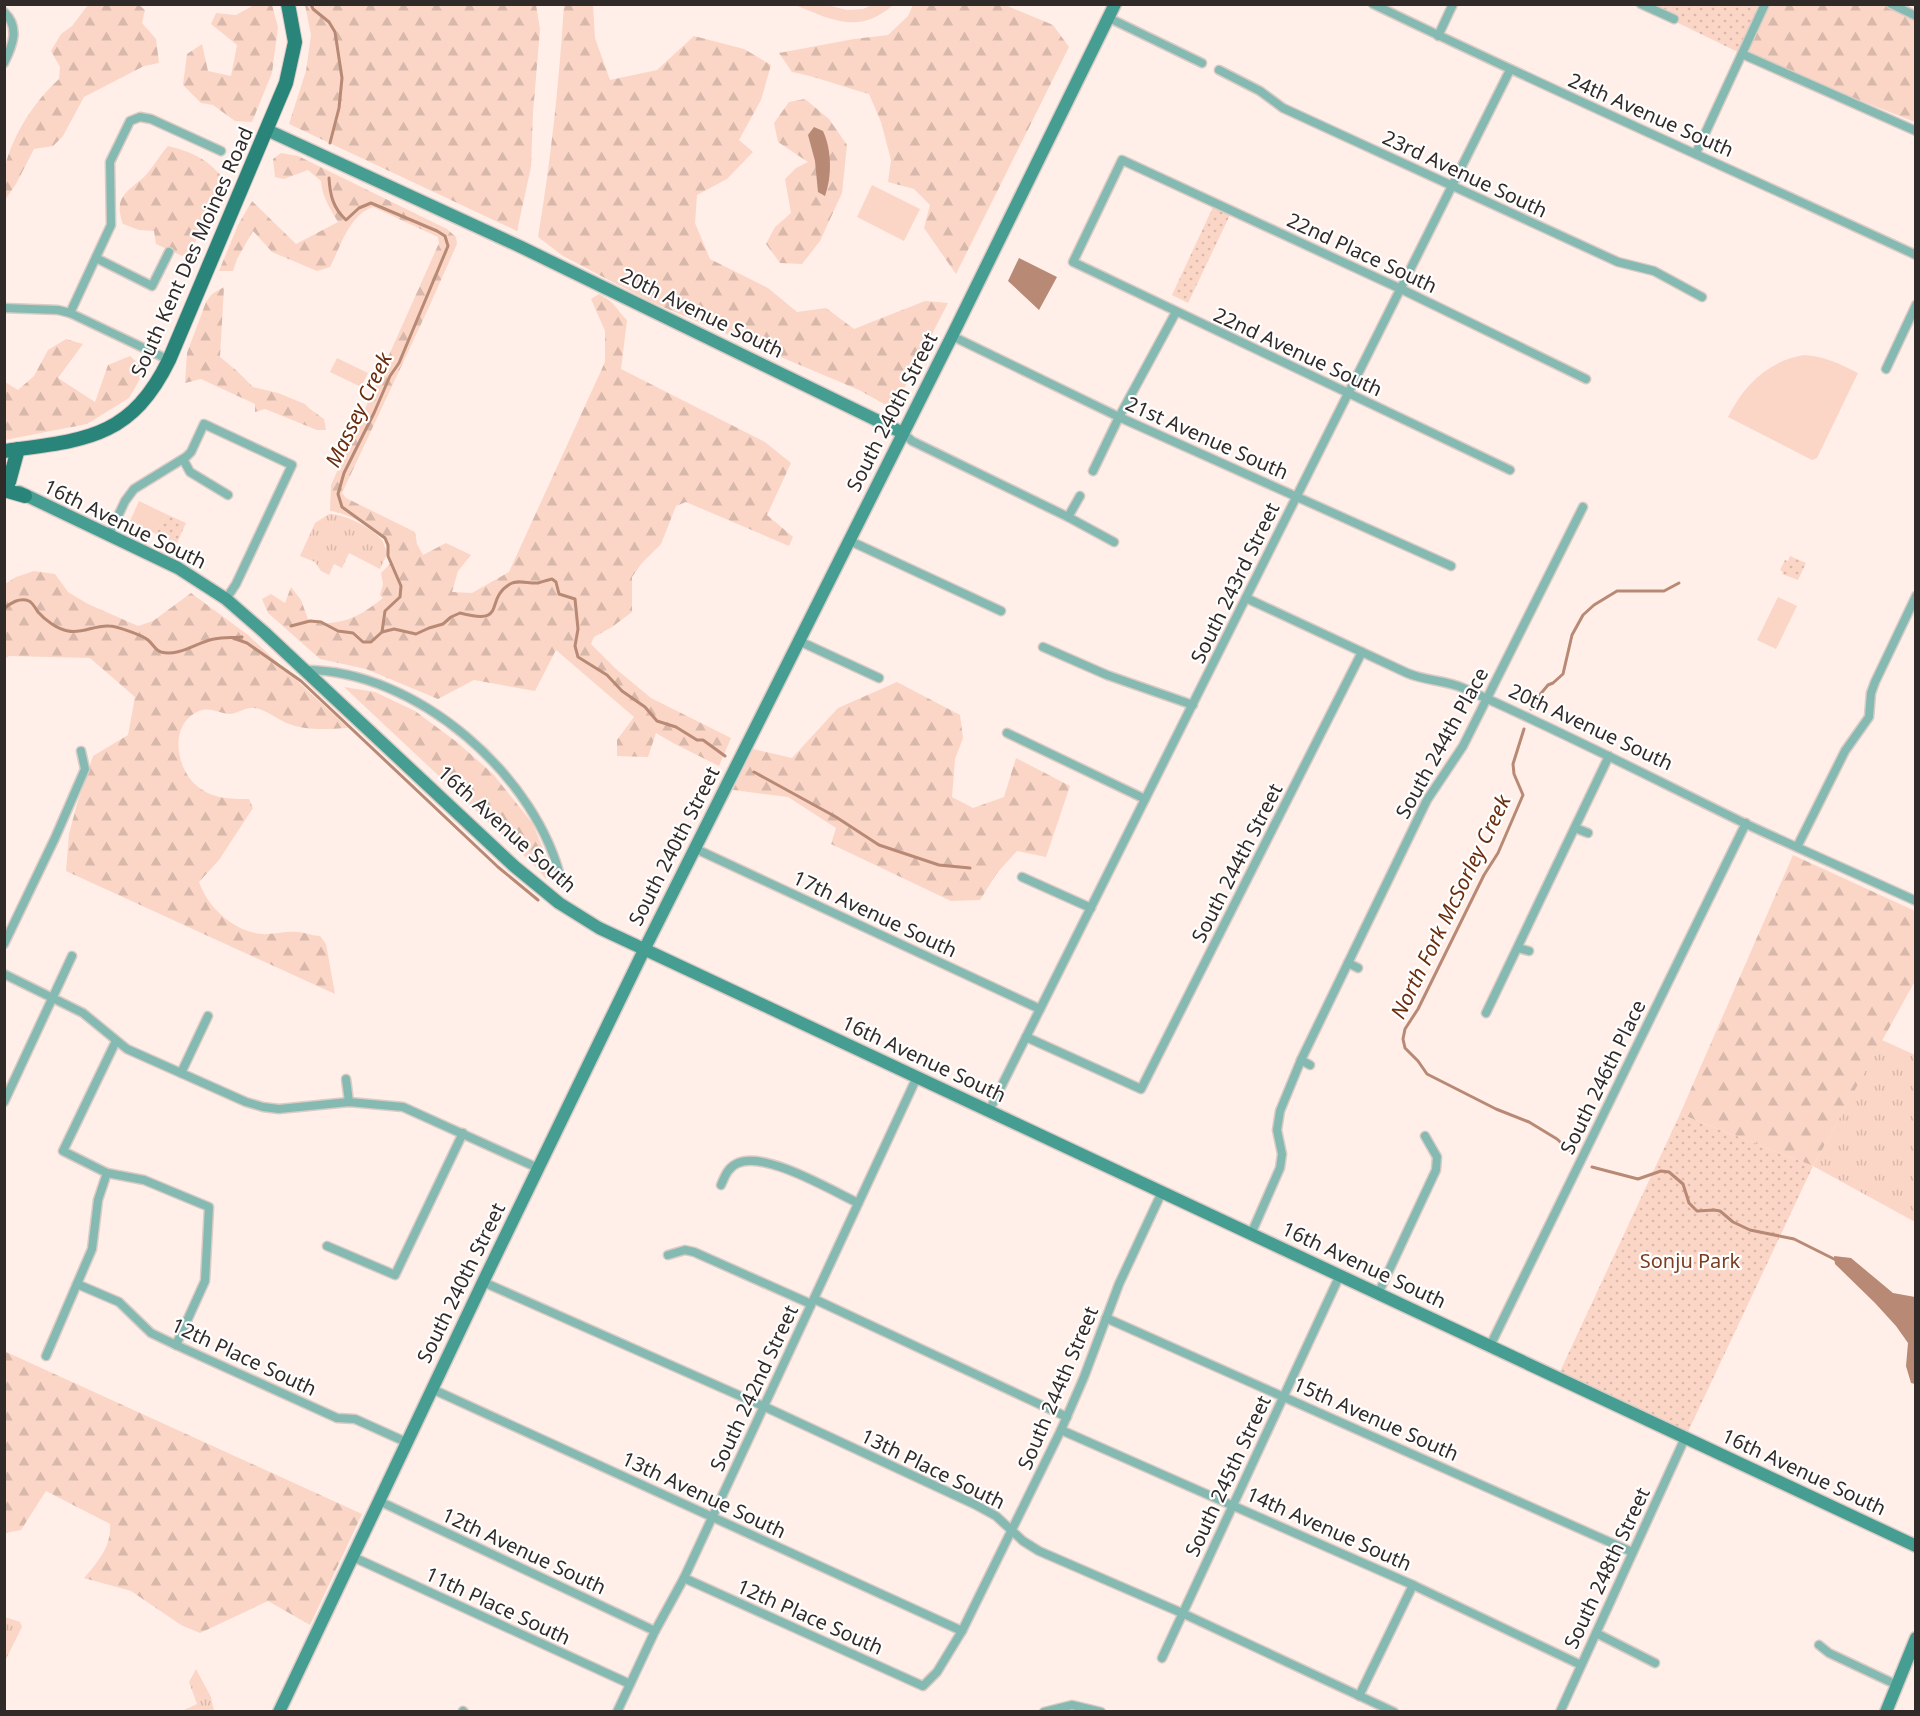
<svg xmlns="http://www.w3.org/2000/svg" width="1920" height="1716" font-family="'Noto Sans',sans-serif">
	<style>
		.grass { fill: url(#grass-tufts) }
		.forest { fill: url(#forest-firs) }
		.park { fill: url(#park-dots) }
		.garden { fill: #fbd6c6 }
		.water { fill: #b88974 }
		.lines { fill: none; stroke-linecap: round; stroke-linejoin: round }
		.stream { stroke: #b88974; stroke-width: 3 }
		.street-casing { stroke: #daccc5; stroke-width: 11 }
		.secondary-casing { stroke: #daccc5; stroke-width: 15 }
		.primary-casing { stroke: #daccc5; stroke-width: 16 }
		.street { stroke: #85bab2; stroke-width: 8 }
		.secondary { stroke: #469d92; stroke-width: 12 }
		.primary { stroke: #29847a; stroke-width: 14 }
		.labels { text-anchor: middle; stroke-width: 4.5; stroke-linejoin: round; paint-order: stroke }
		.street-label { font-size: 20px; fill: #302a28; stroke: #fff }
		.park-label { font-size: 20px; fill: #7b3d20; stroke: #fff }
		.water-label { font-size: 21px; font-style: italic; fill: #692d0e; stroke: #fff }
	</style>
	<defs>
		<pattern id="grass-tufts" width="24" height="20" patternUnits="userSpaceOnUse" patternTransform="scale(1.5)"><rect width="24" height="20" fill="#fbd6c6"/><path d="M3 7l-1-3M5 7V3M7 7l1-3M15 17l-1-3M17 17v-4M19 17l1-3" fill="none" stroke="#d7b8aa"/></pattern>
		<pattern id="forest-firs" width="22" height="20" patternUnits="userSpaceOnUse" patternTransform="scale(1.5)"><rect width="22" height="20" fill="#fbd6c6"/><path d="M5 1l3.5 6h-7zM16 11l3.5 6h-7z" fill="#d7b8aa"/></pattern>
		<pattern id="park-dots" width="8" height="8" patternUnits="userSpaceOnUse" patternTransform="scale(1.5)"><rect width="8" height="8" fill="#fbd6c6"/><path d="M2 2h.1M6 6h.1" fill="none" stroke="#d7b8aa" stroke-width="1.8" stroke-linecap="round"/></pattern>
	</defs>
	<rect width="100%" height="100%" fill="#ffefe8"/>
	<g class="grass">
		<path d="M329,514c16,0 42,13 53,26 2,3 4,10 5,14l-7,15 -31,-16 -7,15 -8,-4 -5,11 -8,-4 -6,-9 -15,-6 15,-33z"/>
		<polygon points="1882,1040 1915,1055 1915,1222 1813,1166"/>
		<polygon points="5,1617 20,1622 22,1627 5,1661"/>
		<polygon points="196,1669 211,1697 214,1711 182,1711 197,1704 189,1682"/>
	</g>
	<g class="forest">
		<path d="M88,5h51l6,5 -3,13 14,16 3,24 -15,3 -60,31 -21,39 -10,10 -19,3 -18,35 -11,16c-1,-10 -3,-23 0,-33 8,-33 29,-65 54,-88l1,-12 -9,-16 10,-17 11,-8z"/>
		<polygon points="254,5 272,5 278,27 272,73 252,122 235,121 213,105 201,103 183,85 187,54 202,44 208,71 231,76 237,45 211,24 216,13 236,15"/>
		<polygon points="305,5 536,5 540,29 533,113 531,167 517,231 289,124 306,71 311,35"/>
		<path d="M564,5h29l2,33 15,42 47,-10 37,-34 50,13 27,16 -10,35 -22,40 14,12 -26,27 -30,16 -2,28 15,36 58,29 29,24 29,-4 28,21 71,-28 23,2 -51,99 -13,2 -25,-14 -210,-89 -86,-45 -25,-19c13,-77 21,-154 26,-232z"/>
		<path d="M913,5h92l48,20 16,22 -113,227 -32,-46 6,-23 -16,-16 -26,-7 3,-22 -10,-38 -12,-28c-26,-7 -51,-17 -77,-22l-13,-19 75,-14 34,-4 20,-19z"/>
		<polygon points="1765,5 1896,5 1915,13 1915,122 1742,54"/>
		<polygon points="805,99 829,119 847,145 842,193 820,241 802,264 780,263 766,244 775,227 791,213 785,179 796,168 808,162 778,142 774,123 789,102"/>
		<path d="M168,146c24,6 38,12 54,31l-30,73 -10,6 -26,-12 -2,-13 -15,-1 -16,-6c-10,-27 4,-32 21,-47 9,-9 15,-21 24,-31z"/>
		<path d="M281,153l17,3 149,73 9,8 1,7 -28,63 -87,186 4,5 69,34 2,12 6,11 23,-12 25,12 -13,16 -6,21 20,1 37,-21 96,-210v-31l-14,-32 8,-5c17,9 15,13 28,26l-6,49 144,73 26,21 -24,52 26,22 -4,9 -103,-44 -10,4 -15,38 -19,19 -10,14v35l-20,15 -18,10 -3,7 25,25 35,29 80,40 -12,28 -46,-23 -17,-10 -8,24 -31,-1v-16l17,-23 -78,-67 -21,41 -61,-11 -36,19 -72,-30 -46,-10 -52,-46 -6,-14 9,-5 14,9 6,-16 10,13 8,22c30,5 51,-5 74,-24l-3,-3 3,-11 -2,-11 10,-10c-2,-7 -3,-17 -7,-23 -7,-12 -40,-28 -54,-29l1,-26 108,-242 -1,-6 -65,-30c-24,8 -32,39 -43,60l-13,4 -45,-19 -19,-21 -16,28 -4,12h-14l19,-46 14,-24 44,43 42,-22c-8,-13 -16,-26 -17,-41l-13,-11 -24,9 -9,-2 -2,-18z"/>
		<polygon points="224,287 220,357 237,371 253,387 278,393 305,404 310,409 324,419 326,430 317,430 265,409 255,412 255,404 201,379 185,383 187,353 206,302 212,294"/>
		<polygon points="66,339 83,344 58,378 95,402 108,365 130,356 145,370 129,398 87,424 5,440 5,382 18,390 34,376 48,350"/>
		<path d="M34,571l21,3 13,18 20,12 50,22 15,-5 38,-28 57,42 100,93c-21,1 -40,3 -59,-4 -12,-4 -25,-17 -38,-16 -7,0 -14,6 -22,6 -9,-1 -18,-6 -27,-4 -34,11 -27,58 -5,76 15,13 34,13 52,13l4,9 -34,52 -20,22c9,26 34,48 61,52 12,1 25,-3 37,-2 8,0 15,4 23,4l6,8 9,50 -269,-123 3,-37 8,-30 16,-48 35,-21 7,-38 -45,-39 -81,-2 -4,3v-75l11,-7z"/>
		<polygon points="897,682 960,715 963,738 955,759 952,797 973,808 1004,797 1016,758 1070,786 1046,857 1017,851 997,873 980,900 951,901 831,844 836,828 788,797 733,790 753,749 792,758 838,708"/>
		<polygon points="344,687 375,692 415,711 458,743 493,774 533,824 548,861 546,879 537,868"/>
		<polygon points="1793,855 1915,911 1915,981 1813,1166 1680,1114"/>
		<path d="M4,1351l358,163 -52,111 -42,-24 -68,32 -19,-8 -50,-34 -47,-13c13,-15 28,-32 26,-54l-64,-33 -25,39 -16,3z"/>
	</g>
	<g class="park">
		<polygon points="1641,5 1765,5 1742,54"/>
		<polygon points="1213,207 1230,215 1188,303 1172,295"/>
		<polygon points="166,514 186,523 177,543 156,534"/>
		<polygon points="1790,556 1806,563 1798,580 1782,574 1783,572 1780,570 1785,560 1788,561"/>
		<polygon points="1680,1114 1813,1166 1685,1438 1557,1378"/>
	</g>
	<g class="garden">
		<path d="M795,5h32l20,5 16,-1 9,-4h21c-34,30 -61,15 -98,0z"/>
		<polygon points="872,185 920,209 904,241 857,217"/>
		<path d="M1804,355c20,1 36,9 54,18l-41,85 -5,2 -84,-43c15,-31 40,-56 76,-62z"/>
		<polygon points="337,358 368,373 361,387 330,372"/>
		<polygon points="139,501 166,514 156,534 130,521"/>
		<polygon points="1778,597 1797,606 1776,649 1757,640"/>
	</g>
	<g class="water">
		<path d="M814,127l9,4c9,19 9,46 2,65l-7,-4 -3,-31 -7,-26z"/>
		<polygon points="1019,258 1057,277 1039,310 1008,281"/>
		<polygon points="1834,1256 1851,1258 1893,1293 1915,1297 1915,1384 1911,1383 1906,1366 1908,1343 1896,1326 1875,1303 1835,1264"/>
	</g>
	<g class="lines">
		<g class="stream">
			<polyline points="311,4 313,9 329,22 335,32 342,78 339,108 330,143"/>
			<path d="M4,609c6,-6 16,-12 25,-8 4,2 6,7 9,11 7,8 19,17 30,19 15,3 26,-6 41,-5 7,0 33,9 39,14 5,4 7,10 13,12 18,5 36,-10 53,-13 10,-2 19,-1 28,-2"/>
			<path d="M291,626l19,-5 11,1 17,9 15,2 10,9h8l11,-10 3,-21 15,-14 1,-11 -13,-30v-11l-3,-7 -43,-31 -4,-13 6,-21 30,-60 16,-37 9,-13 49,-117 -3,-10 -8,-5 -66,-28 -12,5 -13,12c-13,-12 -16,-25 -17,-42"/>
			<path d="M382,632l12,-3 22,5 13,-6 14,-4 8,-7 9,-4c49,13 23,-13 50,-29 8,-5 19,0 28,-1 4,-1 9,-3 14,-4l4,3 3,12 16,5 3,30 -3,17 3,11 29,18 15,16 23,16 12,14 19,6 21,13h6l22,16"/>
			<polyline points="233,638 247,643 301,681 498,867 538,900"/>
			<polyline points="1531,709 1538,697 1548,685 1553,683 1563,674 1572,635 1583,615 1594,605 1617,591 1664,591 1679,583"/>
			<polyline points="1524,729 1513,764 1514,774 1523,795 1498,853 1484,875 1418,1009 1405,1029 1403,1039 1405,1048 1418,1061 1427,1074 1496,1109 1529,1122 1557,1139 1570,1151"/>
			<polyline points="754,772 836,817 879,845 939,865 970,868"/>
			<polyline points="1592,1167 1638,1179 1661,1171 1669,1172 1683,1184 1689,1203 1697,1211 1714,1210 1720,1211 1733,1222 1750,1230 1794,1239 1838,1261"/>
		</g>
		<g class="street-casing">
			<g id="street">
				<path d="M1373,4c180,87 362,167 543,251"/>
				<polyline points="1641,4 1674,19"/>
				<polyline points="1891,4 1916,16"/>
				<path d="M4,12c16,15 9,33 0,51"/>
				<polyline points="1109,18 1202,63"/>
				<polyline points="1438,36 1453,4"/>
				<polyline points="1742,54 1916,131"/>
				<polyline points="1219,70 1260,91 1283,108 1618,262 1654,271 1702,297"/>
				<polyline points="1696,153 1765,4"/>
				<polyline points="96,258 152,286 169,252"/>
				<polyline points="4,308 58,310 70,313 169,360"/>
				<polyline points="70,313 111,225 110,162 130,121 140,117 151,119 221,151"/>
				<polyline points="952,336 1119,417 1451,566"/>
				<polyline points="1886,369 1916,305"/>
				<polyline points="903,433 912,441 1068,517 1114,542"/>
				<polyline points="183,459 190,472 228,495"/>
				<polyline points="1510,470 1073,262 1122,160 1401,289 1586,379"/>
				<polyline points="1093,471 1119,417 1176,312"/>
				<polyline points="1068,517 1080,496"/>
				<polyline points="109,535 125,501 134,489 186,457 191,452 204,424 292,465 236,584 226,599"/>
				<polyline points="848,540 1001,611"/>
				<path d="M1246,598l161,75c18,8 38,7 56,15 96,42 189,90 283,136 56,26 113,51 170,77"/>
				<polyline points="799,641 879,678"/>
				<polyline points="1043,647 1107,675 1193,705"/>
				<path d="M304,670c112,-1 235,107 258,214"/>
				<polyline points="1007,733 1145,799"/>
				<polyline points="1575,828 1588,833"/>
				<polyline points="1797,847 1845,751 1869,717 1871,693 1875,682 1916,596"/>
				<polyline points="696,849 1040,1009"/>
				<polyline points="1022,877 1091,908"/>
				<polyline points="4,944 55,838 85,769 81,751"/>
				<polyline points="1518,948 1529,951"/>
				<polyline points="1348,963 1358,968"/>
				<polyline points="4,974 83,1013 127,1049 246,1102 263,1107 279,1109 349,1102 403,1107 538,1168"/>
				<polyline points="1486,1013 1609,756"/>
				<polyline points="1026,1037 1141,1089 1362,652"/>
				<polyline points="116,1041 63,1151 107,1173 144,1180 209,1207 205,1281 176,1345"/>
				<polyline points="1301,1060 1310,1065"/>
				<polyline points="181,1073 208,1016"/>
				<polyline points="346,1079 349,1102"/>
				<polyline points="4,1102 72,956"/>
				<polyline points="989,1111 1510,70"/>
				<path d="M721,1185c4,-9 7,-18 17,-22 27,-12 93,27 120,40"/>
				<polyline points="1251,1234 1280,1168 1282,1154 1277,1130 1280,1111 1301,1060 1427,800 1463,746 1583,507"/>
				<polyline points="327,1246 395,1275 463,1133"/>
				<polyline points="668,1255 685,1250 694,1252 811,1304"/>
				<polyline points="483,1282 763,1406 974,1504 996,1516 1023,1541 1039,1551 1182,1613 1394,1712"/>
				<polyline points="77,1284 119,1302 151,1333 176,1345 337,1418 355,1419 406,1442"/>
				<polyline points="1378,1294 1436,1170 1437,1157 1425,1136"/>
				<polyline points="814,1299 1067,1417"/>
				<polyline points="1106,1318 1632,1552"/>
				<polyline points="1490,1346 1746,823"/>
				<polyline points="46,1356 92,1249 98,1200 107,1173"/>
				<polyline points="432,1389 962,1631"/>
				<polyline points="1061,1430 1413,1585 1581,1665"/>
				<polyline points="379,1501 655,1631"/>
				<polyline points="353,1557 630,1684"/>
				<polyline points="684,1578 923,1686 937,1672 962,1631 1061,1430 1084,1377 1119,1284 1162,1192"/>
				<polyline points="1596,1633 1655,1663"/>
				<polyline points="1819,1645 1829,1653 1897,1685"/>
				<polyline points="1162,1658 1340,1275"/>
				<polyline points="1359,1696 1413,1585"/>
				<polyline points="463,1711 464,1712"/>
				<polyline points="617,1712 655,1631 684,1578 917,1077"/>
				<polyline points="1044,1712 1072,1705 1101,1712"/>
				<polyline points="1560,1712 1685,1438"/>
			</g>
		</g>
		<g class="secondary-casing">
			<g id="secondary">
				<polyline points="267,130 521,247 903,433"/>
				<polyline points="19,492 178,568 226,599 265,633 514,866 559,903 599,928 1916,1546"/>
				<polyline points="279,1712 483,1282 644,950 952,336 1115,4"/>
				<polyline points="1886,1712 1916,1638"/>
			</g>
		</g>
		<g class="primary-casing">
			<g id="primary">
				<path d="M4,451c79,-11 126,-11 165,-91l117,-277 9,-41 -7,-38"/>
				<polyline points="9,482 18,449"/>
				<polyline points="4,490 25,496"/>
			</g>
		</g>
		<use href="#street" class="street"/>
		<use href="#secondary" class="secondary"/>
		<use href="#primary" class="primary"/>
	</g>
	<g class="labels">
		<g class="street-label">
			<text transform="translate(1651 115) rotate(24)" y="7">24th Avenue South</text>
			<text transform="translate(1465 174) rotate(25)" y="7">23rd Avenue South</text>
			<text transform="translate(192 252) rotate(-66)" y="7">South Kent Des Moines Road</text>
			<text transform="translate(1362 253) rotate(25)" y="7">22nd Place South</text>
			<text transform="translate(702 313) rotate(26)" y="7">20th Avenue South</text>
			<text transform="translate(1298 352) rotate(25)" y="7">22nd Avenue South</text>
			<text transform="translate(892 412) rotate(-63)" y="7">South 240th Street</text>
			<text transform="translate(1207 438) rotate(24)" y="7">21st Avenue South</text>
			<text transform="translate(125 524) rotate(26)" y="7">16th Avenue South</text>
			<text transform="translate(1235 583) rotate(-64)" y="7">South 243rd Street</text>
			<text transform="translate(1591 727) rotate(25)" y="7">20th Avenue South</text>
			<text transform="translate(1442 743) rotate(-61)" y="7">South 244th Place</text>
			<text transform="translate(507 829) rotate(42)" y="7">16th Avenue South</text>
			<text transform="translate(674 846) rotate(-63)" y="7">South 240th Street</text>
			<text transform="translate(1237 863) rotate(-63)" y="7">South 244th Street</text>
			<text transform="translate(875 914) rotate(25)" y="7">17th Avenue South</text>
			<text transform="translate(924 1059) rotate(25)" y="7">16th Avenue South</text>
			<text transform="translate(1603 1077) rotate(-64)" y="7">South 246th Place</text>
			<text transform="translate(1364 1265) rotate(25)" y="7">16th Avenue South</text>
			<text transform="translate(461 1283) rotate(-64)" y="7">South 240th Street</text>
			<text transform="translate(244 1357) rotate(25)" y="7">12th Place South</text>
			<text transform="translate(754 1388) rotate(-65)" y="7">South 242nd Street</text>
			<text transform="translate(1058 1388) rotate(-67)" y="7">South 244th Street</text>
			<text transform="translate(1376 1419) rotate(24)" y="7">15th Avenue South</text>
			<text transform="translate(933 1469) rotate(26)" y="7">13th Place South</text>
			<text transform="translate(1804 1472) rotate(25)" y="7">16th Avenue South</text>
			<text transform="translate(1228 1476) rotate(-65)" y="7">South 245th Street</text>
			<text transform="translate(704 1495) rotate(25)" y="7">13th Avenue South</text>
			<text transform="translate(1329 1529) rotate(24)" y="7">14th Avenue South</text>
			<text transform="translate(524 1551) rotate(25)" y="7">12th Avenue South</text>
			<text transform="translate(1607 1568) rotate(-65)" y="7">South 248th Street</text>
			<text transform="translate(498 1606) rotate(25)" y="7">11th Place South</text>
			<text transform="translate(810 1617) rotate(24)" y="7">12th Place South</text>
		</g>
		<g class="park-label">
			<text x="1690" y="1268">Sonju Park</text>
		</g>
		<g class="water-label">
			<text transform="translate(359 410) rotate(-64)" y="7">Massey Creek</text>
			<text transform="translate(1451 907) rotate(-64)" y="7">North Fork McSorley Creek</text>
		</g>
	</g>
	<rect width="1920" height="1716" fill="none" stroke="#302a28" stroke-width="12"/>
</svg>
